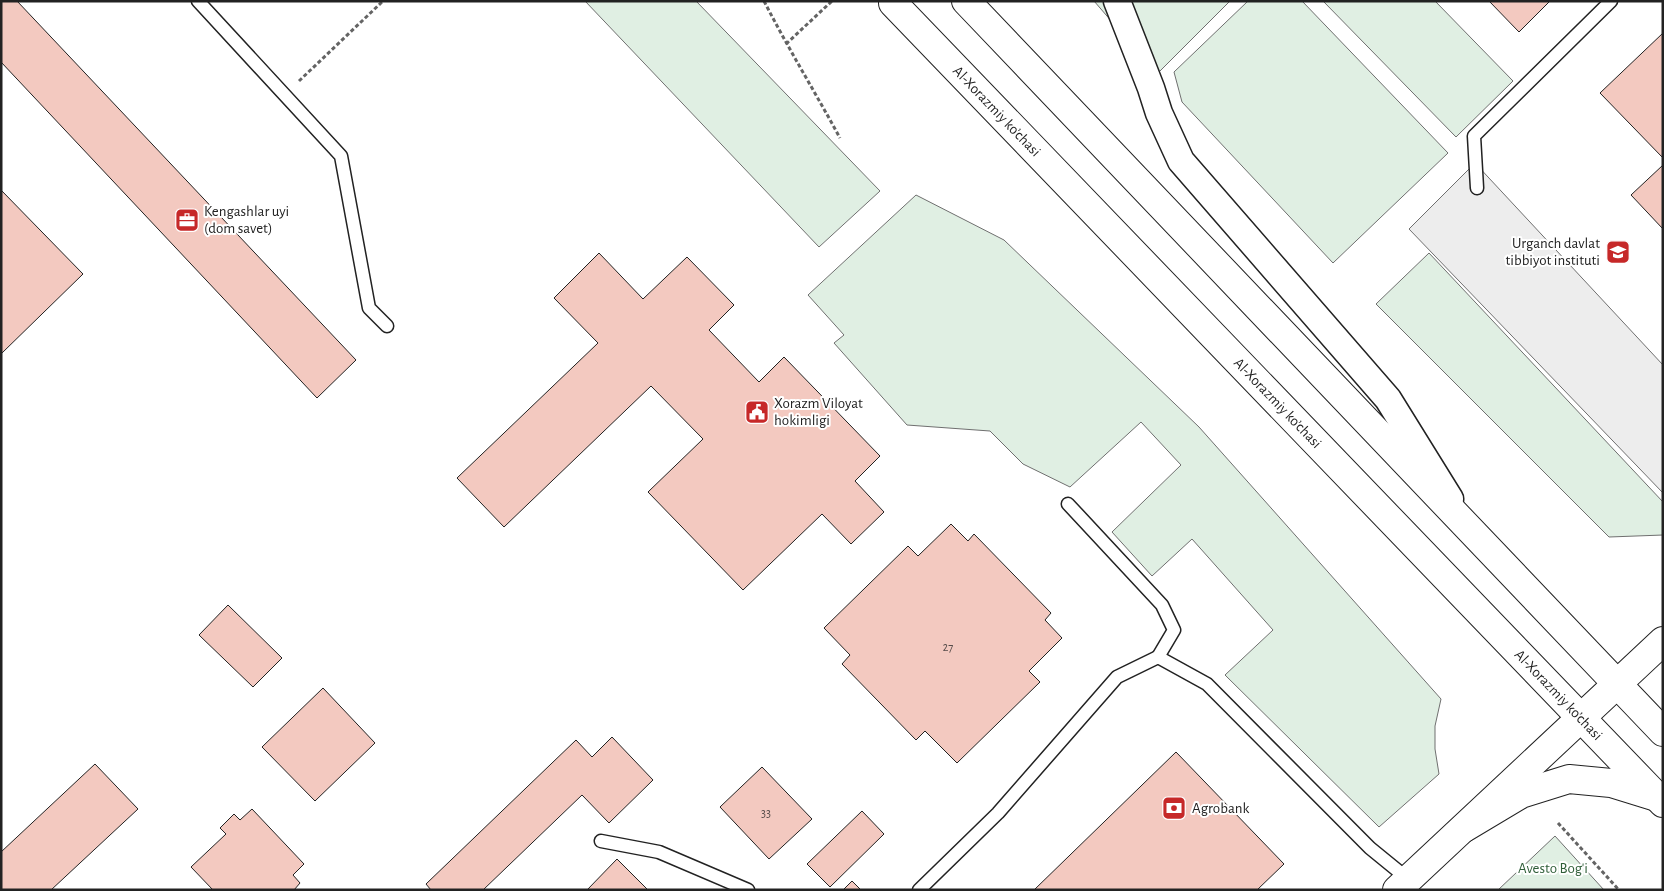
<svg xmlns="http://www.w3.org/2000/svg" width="1664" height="891" font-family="'Alegreya Sans',sans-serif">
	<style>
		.green { fill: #e0efe3; stroke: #6f6f6f }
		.parking { fill: #ededed; stroke: #6f6f6f }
		.building { fill: #f3c9c0; stroke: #222 }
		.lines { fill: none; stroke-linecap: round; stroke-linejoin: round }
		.service-casing { stroke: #222; stroke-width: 15 }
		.minor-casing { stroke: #222; stroke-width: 29 }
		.tertiary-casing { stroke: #222; stroke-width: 30 }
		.primary-casing { stroke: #222; stroke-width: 30 }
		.path { stroke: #646464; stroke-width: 3; stroke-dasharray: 4 2.5; stroke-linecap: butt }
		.service { stroke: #fff; stroke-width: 12 }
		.minor { stroke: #fff; stroke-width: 26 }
		.tertiary { stroke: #fff; stroke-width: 28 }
		.primary { stroke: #fff; stroke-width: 28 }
		.labels { text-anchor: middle; stroke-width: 4; stroke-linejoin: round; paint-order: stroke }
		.number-label { font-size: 12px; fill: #564c4a }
		.street-label { font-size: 15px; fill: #222; stroke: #fff }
		.poi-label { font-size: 15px; fill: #222; stroke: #fff; text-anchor: start }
		.park-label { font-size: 15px; fill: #2f5e38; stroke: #fff }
	</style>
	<rect width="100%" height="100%" fill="#fff"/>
	<g class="green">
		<polygon points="585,1 696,1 880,191 819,247"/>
		<polygon points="1094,1 1230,1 1157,74"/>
		<polygon points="1248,1 1302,1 1448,153 1333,263 1182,102 1174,72"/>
		<polygon points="1323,1 1435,1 1513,81 1456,137"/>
		<polygon points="916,195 1004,240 1199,427 1441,699 1435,726 1435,749 1439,774 1379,827 1225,675 1273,630 1192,539 1152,576 1112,532 1181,465 1141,422 1070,487 1023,464 990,431 907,425 834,343 844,335 808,295"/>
		<polygon points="1429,253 1663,502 1663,535 1609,537 1376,304"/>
		<polygon points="1555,836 1604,890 1498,890"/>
	</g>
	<polygon class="parking" points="1475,163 1663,365 1663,493 1409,229"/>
	<g class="building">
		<polygon points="1,1 17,1 356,360 317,398 1,62"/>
		<polygon points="1489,1 1550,1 1519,32"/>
		<polygon points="1663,33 1663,158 1600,93"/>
		<polygon points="1663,165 1663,229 1631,195"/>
		<polygon points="1,190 83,274 2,353 1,352"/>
		<polygon points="599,253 643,299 687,257 734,305 709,330 759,382 784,357 880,456 855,481 884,512 851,544 822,514 743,590 648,492 703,439 651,386 504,527 457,478 598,343 554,298"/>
		<polygon points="951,524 968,541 974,534 1051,613 1045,620 1062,638 1029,671 1040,682 957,763 925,731 916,740 842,664 850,655 824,628 908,546 918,556"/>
		<polygon points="228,605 282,658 253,687 199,635"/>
		<polygon points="323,688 375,743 315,801 262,747"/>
		<polygon points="612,737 653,780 609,823 582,795 483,890 431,890 426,884 576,740 592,757"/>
		<polygon points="1176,752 1284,864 1257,890 1034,890"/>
		<polygon points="95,764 138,809 51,890 1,890 1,852"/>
		<polygon points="762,767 812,819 769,859 720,807"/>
		<polygon points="252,809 304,864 293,875 300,883 294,890 213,890 191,867 226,834 220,828 234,814 240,820"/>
		<polygon points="862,811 884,834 830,887 807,864"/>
		<polygon points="617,859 648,890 587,890"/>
		<polygon points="852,881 861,890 843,890"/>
	</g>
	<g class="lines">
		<g class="service-casing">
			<g id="service">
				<polyline points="198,1 341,156 369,308 387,326"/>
				<polyline points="1477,188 1474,136 1611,1"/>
				<polyline points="1068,504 1162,605 1174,630 1158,657"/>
				<polyline points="601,841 659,852 748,890"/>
				<polyline points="919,890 998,813 1117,677 1158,657 1207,684 1370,848 1408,879"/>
			</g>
		</g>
		<g class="minor-casing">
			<polyline id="minor" points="1117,1 1151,88 1159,113 1181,161 1388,399 1450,499"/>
		</g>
		<g class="tertiary-casing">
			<polyline id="tertiary" points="1397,890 1663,641"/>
		</g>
		<g class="primary-casing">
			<g id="primary">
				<polyline points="966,1 1663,732"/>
				<path id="s1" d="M893,3l770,800"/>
				<polyline points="1464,828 1521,794 1569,779 1611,783 1653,796"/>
			</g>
		</g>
		<g class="path">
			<path d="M764,1c24,47 51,91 76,137"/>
			<polyline points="786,44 832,1"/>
			<polyline points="299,81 383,1"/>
			<polyline points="1558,823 1619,890"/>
		</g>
		<use href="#service" class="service"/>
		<use href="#minor" class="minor"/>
		<use href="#tertiary" class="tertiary"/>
		<use href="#primary" class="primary"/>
	</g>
	<defs>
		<g id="office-square" transform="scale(1.25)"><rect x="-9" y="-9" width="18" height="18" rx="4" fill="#c62828" stroke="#fff"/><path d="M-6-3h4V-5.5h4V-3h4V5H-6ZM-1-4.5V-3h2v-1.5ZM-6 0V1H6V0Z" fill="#fff"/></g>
		<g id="university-square" transform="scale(1.25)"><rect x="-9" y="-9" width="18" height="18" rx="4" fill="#c62828" stroke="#fff"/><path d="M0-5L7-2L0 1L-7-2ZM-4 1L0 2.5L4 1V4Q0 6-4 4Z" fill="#fff"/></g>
		<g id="civic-square" transform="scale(1.25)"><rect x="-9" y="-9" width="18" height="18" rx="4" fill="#c62828" stroke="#fff"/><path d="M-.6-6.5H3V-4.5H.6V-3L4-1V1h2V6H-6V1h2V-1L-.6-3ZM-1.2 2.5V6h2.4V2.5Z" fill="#fff"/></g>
		<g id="bank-square" transform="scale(1.25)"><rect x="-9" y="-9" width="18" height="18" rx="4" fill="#c62828" stroke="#fff"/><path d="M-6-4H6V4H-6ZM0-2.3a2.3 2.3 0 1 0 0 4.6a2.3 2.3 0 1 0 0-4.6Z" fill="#fff"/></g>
	</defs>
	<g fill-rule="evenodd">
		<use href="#office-square" x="187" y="220"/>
		<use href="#university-square" x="1618" y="252"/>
		<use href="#civic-square" x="757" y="412"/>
		<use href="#bank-square" x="1174" y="808"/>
	</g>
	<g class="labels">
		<g class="number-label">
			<text x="948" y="651">27</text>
			<text x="766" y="817">33</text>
		</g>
		<g class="street-label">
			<text dy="5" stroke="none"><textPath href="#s1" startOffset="150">Al-Xorazmiy ko’chasi</textPath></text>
			<text dy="5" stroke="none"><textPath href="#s1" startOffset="555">Al-Xorazmiy ko’chasi</textPath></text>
			<text dy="5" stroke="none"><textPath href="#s1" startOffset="960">Al-Xorazmiy ko’chasi</textPath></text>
		</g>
		<g class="poi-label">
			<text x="204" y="216">Kengashlar uyi<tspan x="204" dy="17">(dom savet)</tspan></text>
			<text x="1600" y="248" text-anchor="end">Urganch davlat<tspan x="1600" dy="17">tibbiyot instituti</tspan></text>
			<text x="774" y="408">Xorazm Viloyat<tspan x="774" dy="17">hokimligi</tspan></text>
			<text x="1192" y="813">Agrobank</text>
		</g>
		<g class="park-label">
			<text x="1553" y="873">Avesto Bog'i</text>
		</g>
	</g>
	<rect width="1664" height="891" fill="none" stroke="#222222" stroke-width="5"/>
</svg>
